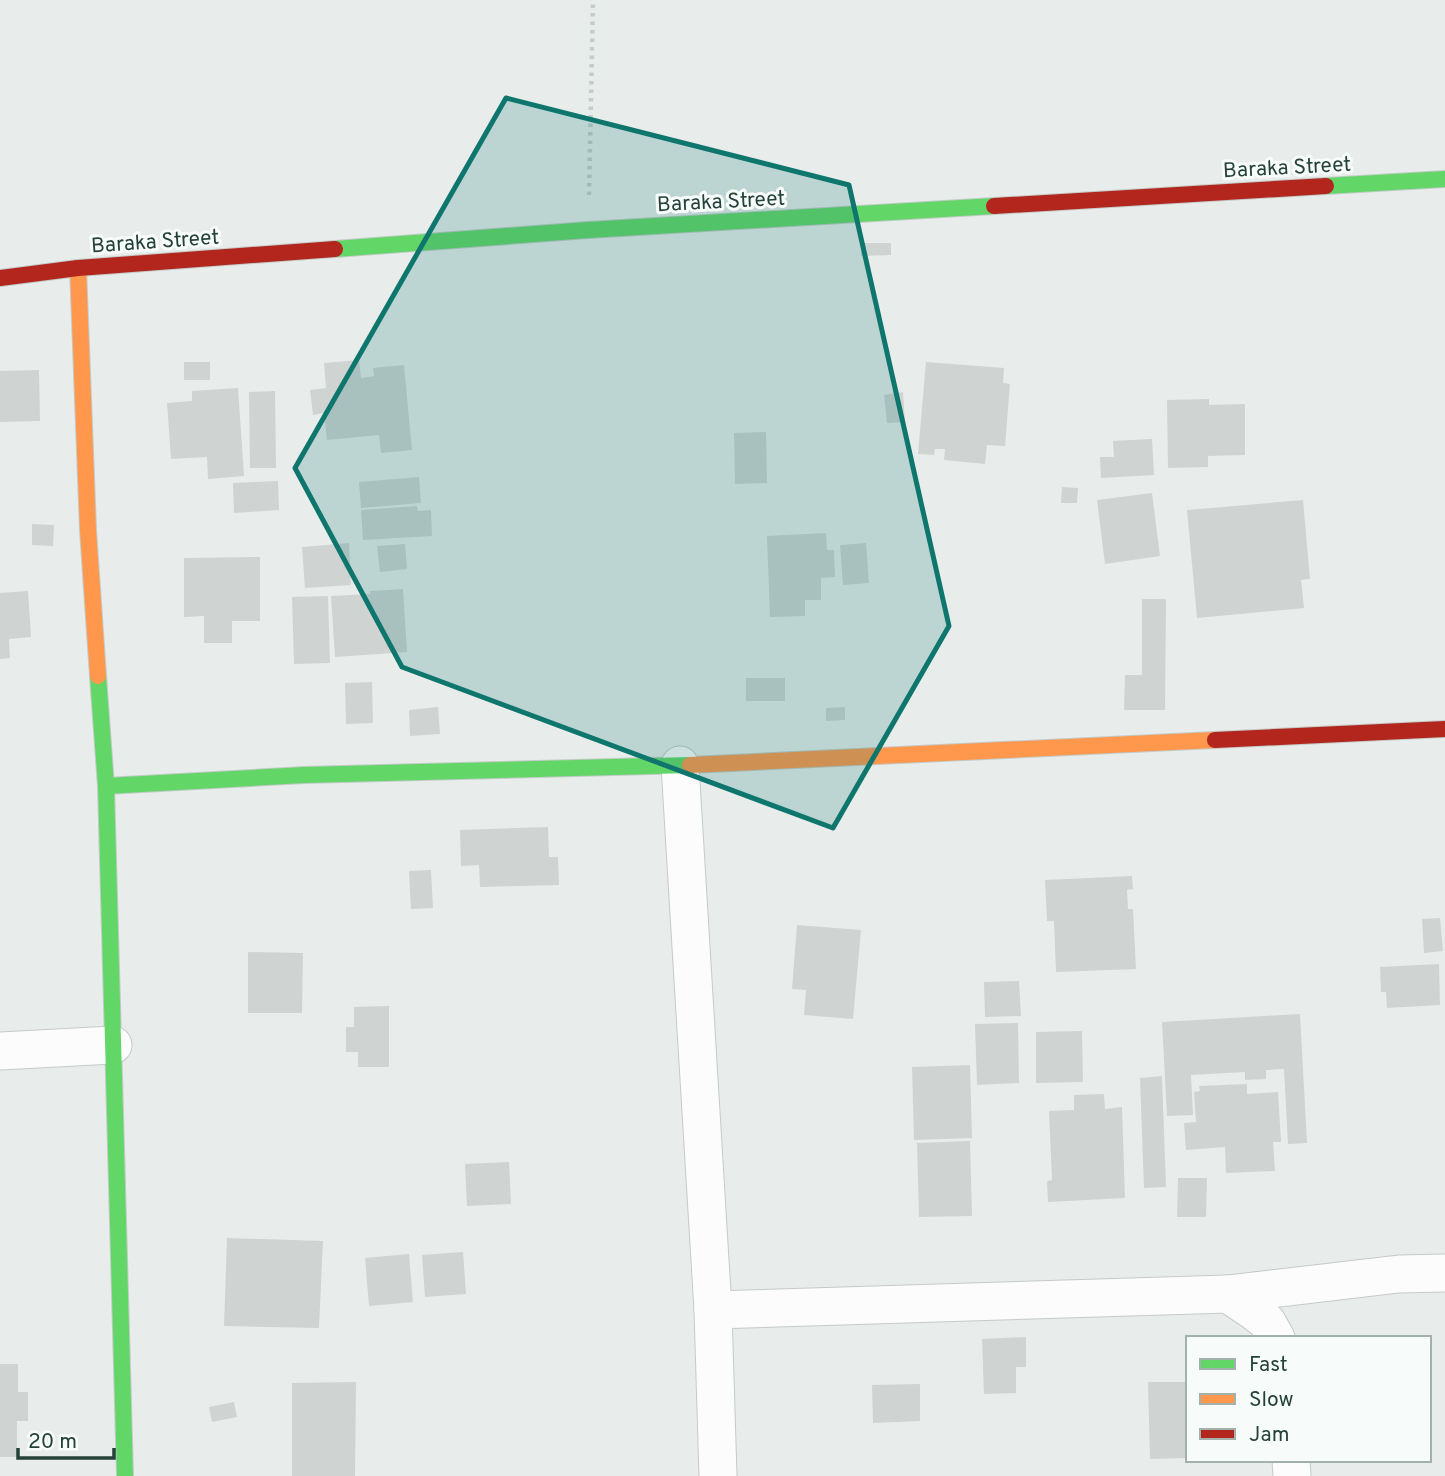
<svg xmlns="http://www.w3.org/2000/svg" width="1445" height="1476" font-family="Overpass,sans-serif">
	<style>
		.building { fill: #cfd4d2 }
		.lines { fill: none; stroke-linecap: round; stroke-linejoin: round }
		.street-casing { stroke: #c5cac8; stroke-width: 39 }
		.fast-casing { stroke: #c3cbc8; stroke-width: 18 }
		.slow-casing { stroke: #c3cbc8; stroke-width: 18 }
		.jam-casing { stroke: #c3cbc8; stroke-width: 18 }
		.path { stroke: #c3ccca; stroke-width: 4.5; stroke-dasharray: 3.5 5; stroke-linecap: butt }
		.street { stroke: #fcfcfc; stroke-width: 37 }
		.fast { stroke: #63d668; stroke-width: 16 }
		.slow { stroke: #ff974d; stroke-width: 16 }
		.jam { stroke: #b3261e; stroke-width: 16 }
		.marked { fill: #0f766e; fill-opacity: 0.2; stroke: #0f766e; stroke-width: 5; stroke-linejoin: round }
		.labels { text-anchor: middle; stroke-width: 6; stroke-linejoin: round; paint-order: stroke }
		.street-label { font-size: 21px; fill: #24423a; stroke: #f7fbf9 }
	</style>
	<rect width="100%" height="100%" fill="#e8edeb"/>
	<g class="building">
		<polygon points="861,243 891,243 891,255 861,256"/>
		<polygon points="359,360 361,378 374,376 373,368 404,365 412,450 381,453 379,435 327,440 324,413 313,415 310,390 326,388 324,363"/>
		<rect x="184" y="362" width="26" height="18"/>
		<polygon points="926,362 1004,368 1003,383 1010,384 1005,446 987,445 985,464 944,460 945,449 935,449 934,455 918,454"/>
		<polygon points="39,370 40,421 0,422 0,371"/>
		<polygon points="238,388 244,476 208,479 207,457 171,459 167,403 192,401 192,391"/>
		<polygon points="275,391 276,468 250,468 249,392"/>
		<polygon points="903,392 905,422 887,423 884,395"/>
		<polygon points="1209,399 1209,405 1245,404 1245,455 1208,456 1208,467 1168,468 1167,400"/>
		<polygon points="766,432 767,483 735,484 734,433"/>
		<polygon points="1152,439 1154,475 1101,478 1100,457 1114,457 1113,441"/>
		<polygon points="419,477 421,503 361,508 359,482"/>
		<polygon points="278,481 279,510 234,513 233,483"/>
		<polygon points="1062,487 1078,488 1077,503 1061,503"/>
		<polygon points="1152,493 1160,556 1105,564 1097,500"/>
		<polygon points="1303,500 1310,579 1301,580 1304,608 1197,618 1187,510"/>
		<polygon points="417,506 418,511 431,510 432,536 363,540 361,510"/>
		<polygon points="32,524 54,525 53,546 32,545"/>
		<polygon points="826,533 827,550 834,550 835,577 821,578 821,600 805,600 805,616 770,617 767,536"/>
		<polygon points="349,543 351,585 305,588 302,547"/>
		<polygon points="866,543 869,583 843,585 840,545"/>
		<polygon points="405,544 407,569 380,572 377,546"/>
		<polygon points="260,557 260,621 232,621 232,643 204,643 204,616 184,617 184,558"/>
		<polygon points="403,589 407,652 335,657 331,596 370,594 370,591"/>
		<polygon points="28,591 31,637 9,639 10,658 0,659 0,593"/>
		<polygon points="328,596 330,663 294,664 292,597"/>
		<polygon points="1142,599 1166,599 1165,710 1124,710 1125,675 1142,675"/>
		<rect x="746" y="678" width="39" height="23"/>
		<polygon points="372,682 373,723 346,724 345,683"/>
		<polygon points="438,707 440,734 410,736 409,710"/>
		<polygon points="845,707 845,720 826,721 826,708"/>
		<polygon points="548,827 549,857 558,857 559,885 480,887 479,865 461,866 460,830"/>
		<polygon points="431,870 433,908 411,909 409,871"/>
		<polygon points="1132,876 1133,889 1127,890 1128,909 1133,909 1136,969 1056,972 1054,921 1047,921 1045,880"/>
		<polygon points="1440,918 1443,951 1424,953 1422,919"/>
		<polygon points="797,925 861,930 853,1019 804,1015 806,990 792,989"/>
		<polygon points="248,952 303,953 302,1013 248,1013"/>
		<polygon points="1439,964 1440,1005 1387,1008 1386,992 1381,992 1380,967"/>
		<polygon points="1019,981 1021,1016 985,1017 984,982"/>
		<polygon points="389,1006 389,1067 358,1067 358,1052 346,1052 346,1027 354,1027 354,1007"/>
		<polygon points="1300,1014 1307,1143 1288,1144 1284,1069 1266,1070 1266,1079 1245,1080 1245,1072 1191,1075 1193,1115 1167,1116 1162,1022"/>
		<polygon points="1018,1023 1019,1083 977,1085 975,1024"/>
		<polygon points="1082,1031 1083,1082 1036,1083 1036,1032"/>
		<polygon points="970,1065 972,1138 914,1140 912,1067"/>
		<polygon points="1162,1076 1166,1187 1144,1188 1140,1078"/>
		<polygon points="1247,1084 1247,1094 1278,1092 1281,1142 1273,1142 1275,1171 1226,1173 1225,1147 1186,1150 1184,1123 1196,1122 1194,1092 1200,1091 1199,1086"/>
		<polygon points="1104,1094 1105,1109 1122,1107 1125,1198 1048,1202 1047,1181 1052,1180 1049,1111 1074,1110 1074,1095"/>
		<polygon points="970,1141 972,1216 919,1217 917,1143"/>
		<polygon points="509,1162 511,1204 467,1206 465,1164"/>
		<polygon points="1178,1178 1207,1178 1206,1217 1177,1217"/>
		<polygon points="227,1238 323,1241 319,1328 224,1326"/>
		<polygon points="463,1252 466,1294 425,1297 422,1255"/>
		<polygon points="409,1254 413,1302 369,1306 365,1258"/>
		<polygon points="1026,1337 1026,1367 1016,1367 1016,1393 984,1394 982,1339"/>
		<polygon points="0,1364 18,1364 18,1392 28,1392 28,1421 17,1421 17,1457 0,1457"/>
		<polygon points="356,1382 355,1476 292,1476 292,1383"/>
		<polygon points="1148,1382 1188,1382 1188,1458 1150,1459"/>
		<polygon points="920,1384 920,1421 873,1423 872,1385"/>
		<polygon points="234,1402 237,1417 212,1422 209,1407"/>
	</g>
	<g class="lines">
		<g class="street-casing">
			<g id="street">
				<polyline points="680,765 713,1310 718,1476"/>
				<polyline points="0,1051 113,1045"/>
				<polyline points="1228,1294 1256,1313 1267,1322 1276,1338"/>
				<polyline points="713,1310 1228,1294 1399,1274 1445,1273"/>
				<polyline points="1291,1460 1292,1476"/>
			</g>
		</g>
		<g class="fast-casing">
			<g id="fast">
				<polyline points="1326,186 1445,179"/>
				<polyline points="335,249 588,230 994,206"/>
				<polyline points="98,676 106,786 125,1476"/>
				<polyline points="106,786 304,775 690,765"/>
			</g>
		</g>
		<g class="slow-casing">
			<g id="slow">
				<polyline points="78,268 88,530 98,676"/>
				<polyline points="690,765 1215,740"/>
			</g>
		</g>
		<g class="jam-casing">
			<g id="jam">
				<polyline points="994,206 1326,186"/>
				<polyline points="0,278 78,268 335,249"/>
				<polyline points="1215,740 1445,729"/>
			</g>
		</g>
		<polyline class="path" points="589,195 593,0"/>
		<use href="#street" class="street"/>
		<use href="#fast" class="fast"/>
		<use href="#slow" class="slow"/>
		<use href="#jam" class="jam"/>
	</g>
	<path class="marked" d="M506,98l343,87 100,441 -116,202 -431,-161 -107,-199z"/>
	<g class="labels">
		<g class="street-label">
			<text transform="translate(1287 167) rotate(-3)" y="7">Baraka Street</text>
			<text transform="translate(721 201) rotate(-3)" y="7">Baraka Street</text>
			<text transform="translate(155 241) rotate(-4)" y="7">Baraka Street</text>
		</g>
	</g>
	<rect x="1186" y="1336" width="245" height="126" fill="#f7fbf9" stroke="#a3b1ad" stroke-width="2"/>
	<rect x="1200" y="1359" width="35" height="10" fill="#63d668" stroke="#a3b1ad" stroke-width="2"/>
	<text x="1249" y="1371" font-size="21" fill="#24423a">Fast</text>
	<rect x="1200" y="1394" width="35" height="10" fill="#ff974d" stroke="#a3b1ad" stroke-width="2"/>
	<text x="1249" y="1406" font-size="21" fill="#24423a">Slow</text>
	<rect x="1200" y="1429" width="35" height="10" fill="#b3261e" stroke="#a3b1ad" stroke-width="2"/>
	<text x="1249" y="1441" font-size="21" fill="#24423a">Jam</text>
	<path d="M18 1448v10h96v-10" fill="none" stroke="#24423a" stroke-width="3.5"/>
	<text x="28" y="1448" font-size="21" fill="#24423a" stroke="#f7fbf9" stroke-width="5" paint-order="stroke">20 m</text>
</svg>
